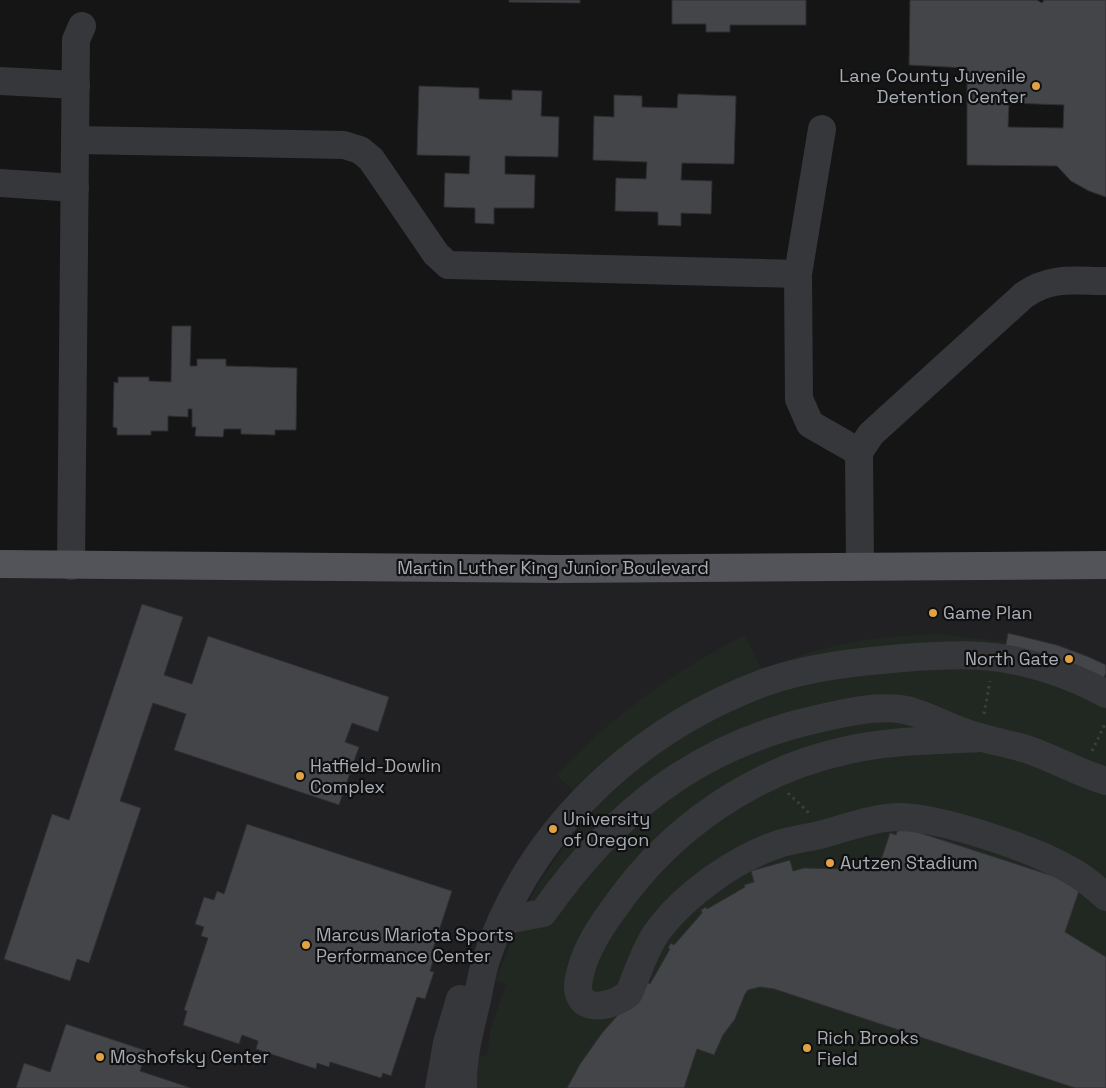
<svg xmlns="http://www.w3.org/2000/svg" width="1106" height="1088" font-family="'Space Grotesk',sans-serif">
	<style>
		.built { fill: #212123 }
		.green { fill: #212822 }
		.building { fill: #444549; stroke: #2f2f32; fill-rule: evenodd }
		.lines { fill: none; stroke-linecap: round; stroke-linejoin: round }
		.path { stroke: #3c3e42; stroke-width: 3; stroke-dasharray: 2.5 4; stroke-linecap: butt }
		.minor { stroke: #36373b; stroke-width: 28 }
		.major { stroke: #52545a; stroke-width: 28 }
		.poi-dot { fill: #e0a243; stroke: #101011; stroke-width: 2 }
		.labels { text-anchor: middle; stroke-width: 4.5; stroke-linejoin: round; paint-order: stroke }
		.poi-label { font-size: 18px; fill: #a8adb5; stroke: #101011; text-anchor: start }
		.street-label { font-size: 18px; fill: #a8adb5; stroke: #101011 }
	</style>
	<rect width="100%" height="100%" fill="#151516"/>
	<polygon class="built" points="0,564 1106,565 1106,1088 0,1088"/>
	<path class="green" d="M941,634l66,8 99,32v414h-655l14,-35 22,4 3,-26 16,-46 -10,-5c11,-27 21,-56 35,-82 17,-32 41,-61 64,-88l-39,-35c55,-58 118,-104 189,-140l17,35c65,-27 109,-34 179,-36z"/>
	<g class="building">
		<polygon points="509,0 580,0 580,3 509,2"/>
		<polygon points="672,0 806,0 806,25 730,25 730,32 706,32 706,24 672,24"/>
		<path d="M910,0h127l5,3 2,-3h62v197l-17,-6 -18,-10 -14,-15 -90,-1v-97l-58,-3zM1009,103l55,2 -1,23 -55,-1z"/>
		<polygon points="419,86 479,88 479,99 512,100 512,90 542,91 541,116 559,117 558,157 505,156 505,174 535,175 534,208 494,208 494,224 475,223 475,208 444,207 445,173 469,174 470,156 417,155"/>
		<polygon points="678,94 736,96 734,164 682,163 681,180 712,181 711,214 681,213 681,226 658,225 658,212 615,211 616,178 646,179 647,162 593,160 594,116 614,117 614,95 642,96 642,107 677,108"/>
		<polygon points="172,326 191,326 190,366 197,366 197,359 226,359 226,366 297,368 296,430 275,430 275,435 241,434 241,429 224,429 223,437 195,436 196,427 192,427 192,409 188,409 188,417 168,416 168,431 151,431 151,435 117,435 117,428 113,427 114,382 118,383 118,377 149,377 149,381 171,382"/>
		<polygon points="142,604 183,617 164,675 192,684 208,636 389,697 378,732 352,723 345,742 359,747 339,805 174,750 186,714 153,703 120,801 141,808 89,963 77,959 70,981 4,959 52,814 69,820"/>
		<polygon points="1008,633 1057,645 1089,657 1106,665 1106,673 1102,682 1005,649"/>
		<polygon points="247,824 452,891 432,952 435,954 430,971 434,972 425,999 417,997 391,1076 383,1073 381,1078 330,1062 329,1067 317,1063 316,1069 256,1049 258,1041 242,1035 239,1044 183,1025 187,1011 184,1010 208,938 201,936 204,927 195,924 204,897 214,900 217,891 224,894"/>
		<polygon points="899,826 1081,885 1065,932 1106,957 1106,1088 1075,1088 774,989 760,987 748,990 745,994 735,1019 723,1035 714,1055 697,1049 684,1088 567,1088 580,1064 602,1033 647,982 650,984 670,949 668,948 671,943 674,945 702,913 701,910 706,907 707,909 728,897 745,887 744,885 754,882 751,871 790,860 793,871 804,868 884,870 887,861 881,860 890,833 896,835"/>
		<polygon points="66,1024 147,1051 140,1071 191,1088 16,1088 24,1063 50,1072"/>
	</g>
	<g class="lines">
		<g class="path">
			<polyline points="984,714 990,681"/>
			<polyline points="1092,751 1106,722"/>
			<polyline points="788,793 809,813"/>
		</g>
		<g class="minor">
			<polyline points="0,81 76,85"/>
			<polyline points="822,129 798,274 799,399 810,424 859,452"/>
			<polyline points="76,140 344,145 360,150 371,159 436,254 448,265 798,274"/>
			<polyline points="0,183 75,188"/>
			<path d="M860,565l-1,-113 12,-18 153,-139c27,-19 51,-14 82,-14"/>
			<polyline points="71,566 76,40 82,26"/>
			<path d="M980,738c-44,3 -89,2 -132,12 -94,20 -178,78 -233,157 -14,19 -28,40 -34,63 -2,8 -5,18 -1,26 8,18 39,7 49,-3 9,-21 17,-47 31,-65 26,-34 75,-69 116,-83 16,-6 34,-7 51,-12 25,-7 48,-16 74,-16 41,1 133,32 169,53 13,7 25,17 36,27"/>
			<path d="M502,921l41,-8c70,-100 153,-167 274,-194 26,-6 56,-13 82,-10 20,2 45,16 64,23 22,8 44,11 66,18 26,9 50,23 77,31"/>
			<polyline points="439,1088 447,1043 460,999"/>
			<path d="M463,1088c-1,-30 7,-59 14,-88 3,-14 5,-29 10,-43 44,-129 150,-227 276,-274 44,-16 93,-21 140,-25 26,-2 54,-4 80,-2 41,3 87,18 123,38"/>
		</g>
		<polyline class="major" points="0,564 557,569 1106,565"/>
	</g>
	<g class="poi-dot">
		<circle cx="1036" cy="86" r="5"/>
		<circle cx="933" cy="613" r="5"/>
		<circle cx="1069" cy="659" r="5"/>
		<circle cx="300" cy="776" r="5"/>
		<circle cx="553" cy="829" r="5"/>
		<circle cx="830" cy="863" r="5"/>
		<circle cx="306" cy="945" r="5"/>
		<circle cx="807" cy="1048" r="5"/>
		<circle cx="100" cy="1057" r="5"/>
	</g>
	<g class="labels">
		<g class="poi-label">
			<text x="1026" y="82" text-anchor="end">Lane County Juvenile<tspan x="1026" dy="21">Detention Center</tspan></text>
			<text x="943" y="619">Game Plan</text>
			<text x="1059" y="665" text-anchor="end">North Gate</text>
			<text x="310" y="772">Hatfield-Dowlin<tspan x="310" dy="21">Complex</tspan></text>
			<text x="563" y="825">University<tspan x="563" dy="21">of Oregon</tspan></text>
			<text x="840" y="869">Autzen Stadium</text>
			<text x="316" y="941">Marcus Mariota Sports<tspan x="316" dy="21">Performance Center</tspan></text>
			<text x="817" y="1044">Rich Brooks<tspan x="817" dy="21">Field</tspan></text>
			<text x="110" y="1063">Moshofsky Center</text>
		</g>
		<g class="street-label">
			<text x="553" y="574">Martin Luther King Junior Boulevard</text>
		</g>
	</g>
</svg>
